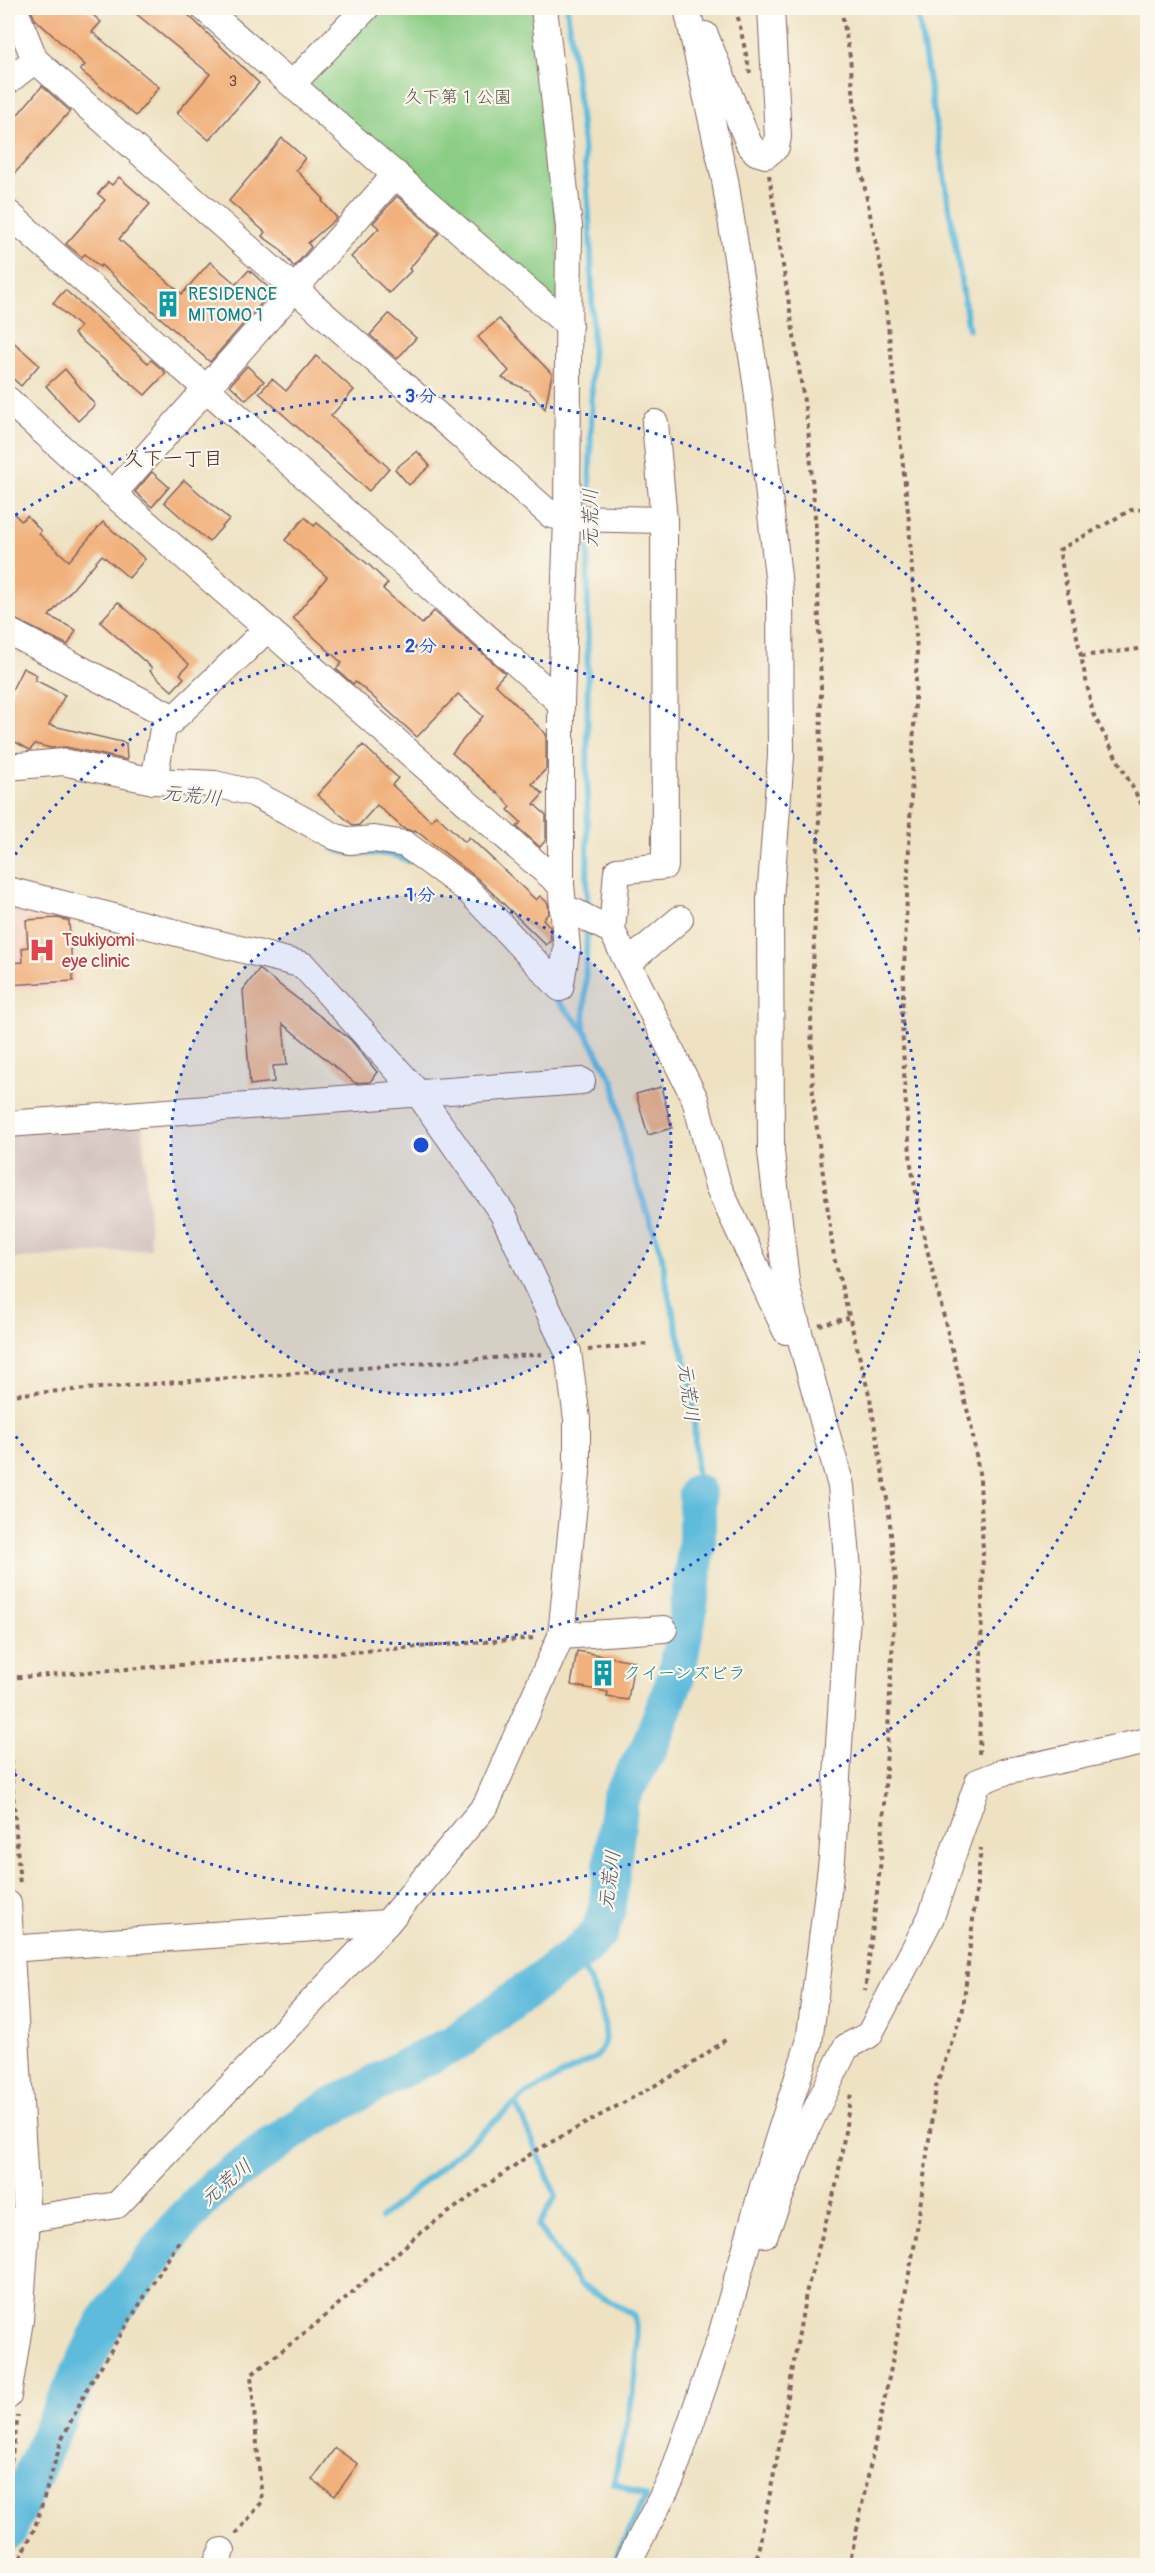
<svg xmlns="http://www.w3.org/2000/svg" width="1155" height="2573" font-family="Pangolin,'Klee One',sans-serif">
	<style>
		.built { fill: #f6d2c3 }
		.industrial { fill: #d1bfbd }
		.green { fill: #8bcd85; stroke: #6a7658; stroke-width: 1.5 }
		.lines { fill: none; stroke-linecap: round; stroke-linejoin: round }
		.stream { stroke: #5ebbdc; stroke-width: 6 }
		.river { stroke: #5ebbdc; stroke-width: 38 }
		.building { fill: #f1b17c }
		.minor-casing { stroke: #836360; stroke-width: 28 }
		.path { stroke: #836360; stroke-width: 4; stroke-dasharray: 4.5 4.5; stroke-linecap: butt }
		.minor { stroke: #fff; stroke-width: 26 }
		.ring { fill: none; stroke: #1d4ed8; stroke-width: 3; stroke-dasharray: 3 6 }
		.labels { text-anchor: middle; stroke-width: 4.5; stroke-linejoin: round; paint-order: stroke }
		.number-label { font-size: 15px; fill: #74443f }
		.park-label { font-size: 18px; fill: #5e5346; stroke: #fbf7ec }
		.culture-label { font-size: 18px; fill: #0d838f; stroke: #fbf7ec; text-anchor: start }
		.health-label { font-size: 18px; fill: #be3a42; stroke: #fbf7ec; text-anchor: start }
		.neighbourhood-label { font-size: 20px; fill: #4a1f2b; stroke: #fbf7ec }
		.water-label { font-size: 20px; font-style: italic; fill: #515669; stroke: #fbf7ec }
		.centre { fill: #1d4ed8; stroke: #fbf7ec; stroke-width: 3 }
		.ring-label { font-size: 18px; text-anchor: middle; font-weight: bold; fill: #1d4ed8; stroke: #fbf7ec; stroke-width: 4.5; stroke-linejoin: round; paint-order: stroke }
	</style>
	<rect width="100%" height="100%" fill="#fbf7ec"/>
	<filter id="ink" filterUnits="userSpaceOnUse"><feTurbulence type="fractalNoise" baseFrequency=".0167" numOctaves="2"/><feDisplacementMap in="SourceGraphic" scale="12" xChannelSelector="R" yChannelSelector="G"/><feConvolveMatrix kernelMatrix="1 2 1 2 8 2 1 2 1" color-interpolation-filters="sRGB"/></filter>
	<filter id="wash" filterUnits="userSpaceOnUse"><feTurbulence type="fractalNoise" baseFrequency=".008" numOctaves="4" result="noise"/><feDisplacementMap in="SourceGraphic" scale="24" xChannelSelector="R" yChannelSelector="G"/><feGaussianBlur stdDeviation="1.35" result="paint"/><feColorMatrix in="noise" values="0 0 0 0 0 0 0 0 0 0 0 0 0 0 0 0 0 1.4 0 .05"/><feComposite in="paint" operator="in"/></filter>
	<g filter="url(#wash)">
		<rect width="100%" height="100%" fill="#eee2c3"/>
		<polygon class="built" points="8,897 73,913 78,986 8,991"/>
		<polygon class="industrial" points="142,1122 151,1249 8,1259 8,1132"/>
		<polygon class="green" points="379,8 537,8 548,89 562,308 306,82"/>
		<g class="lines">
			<g class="stream">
				<path d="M567,8c10,75 19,151 23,226 5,93 1,186 -1,278"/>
				<polyline points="917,8 969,330"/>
				<path d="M333,848c23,12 52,-2 75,13"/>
				<polyline points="587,911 588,525"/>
				<polyline points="551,994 584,1029 614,1083 626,1151 661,1252 668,1292 693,1391 697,1493"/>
				<polyline points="584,1029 587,924"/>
				<path d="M577,1954c11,27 44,79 19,103l-68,36 -12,10 40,93 -18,30 42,59 53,29c14,49 -10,119 -19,169l32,13 -34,70"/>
				<polyline points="381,2218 516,2103"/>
			</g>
			<polyline class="river" points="8,2531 48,2438 104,2323 179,2225 217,2185 307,2121 400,2070 455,2043 582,1950 600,1931 607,1909 620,1798 649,1748 675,1680 688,1614 697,1541 697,1493"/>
		</g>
		<g id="blocks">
			<g class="building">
				<polygon points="30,8 85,8 101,22 92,32 159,87 136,116 80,70 85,65 35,19"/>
				<polygon points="129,8 181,8 259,83 209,140 177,113 210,74"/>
				<polygon points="42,86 70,111 8,181 8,126"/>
				<polygon points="282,138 305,158 296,170 324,199 322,201 337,218 308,243 311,247 294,267 280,249 262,236 265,232 229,201"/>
				<polygon points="119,177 150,204 119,239 182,294 210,262 236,284 249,270 272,291 210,362 101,265 100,267 85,254 82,257 66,244 105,200 98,194 108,182 112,185"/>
				<polygon points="397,196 439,233 409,269 411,271 389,293 351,257 379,228 373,223"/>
				<polygon points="65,290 148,363 151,360 166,373 145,395 74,334 80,327 53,303"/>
				<polygon points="389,314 416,338 397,359 370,335"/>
				<polygon points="499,319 552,374 545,409 529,391 502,378 509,371 478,337"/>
				<polygon points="8,337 39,365 21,386 8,374"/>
				<polygon points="316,356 354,390 331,416 389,468 369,491 259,393 272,379 286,391"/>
				<polygon points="247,366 264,381 246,400 230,385"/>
				<polygon points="65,369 95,405 78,421 46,386"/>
				<polygon points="417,451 430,466 409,485 395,469"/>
				<polygon points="152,472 169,487 152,507 135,492"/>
				<polygon points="184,480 229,519 209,542 164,502"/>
				<polygon points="8,507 21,521 27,516 41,531 39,534 69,561 103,522 145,559 129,578 102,555 49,616 76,630 68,645 8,616"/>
				<polygon points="305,517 314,526 317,523 369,565 388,583 383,589 422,624 434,611 505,673 495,684 546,734 546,769 532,784 543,794 534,804 546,815 546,840 540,847 517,827 521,822 508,810 511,807 504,799 452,753 483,716 458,694 417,737 362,687 355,682 353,684 336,669 342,663 293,618 327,577 285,540"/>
				<polygon points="118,602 189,664 180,674 184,678 172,691 150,671 152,668 100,622"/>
				<polygon points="23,668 37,675 35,680 65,695 49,725 126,743 127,760 66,747 51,748 35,744 30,750 8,738 8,698"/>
				<polygon points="363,745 398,778 392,785 431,821 436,815 465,842 469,837 536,900 540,896 548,903 549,913 543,919 550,927 551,940 546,945 477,878 415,830 414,832 403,828 377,805 359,825 354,826 317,795"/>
				<polygon points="58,918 69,921 73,981 8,985 8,963 23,962 22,948 28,947 26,920"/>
				<polygon points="259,969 351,1040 377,1072 370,1082 355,1083 283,1024 287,1065 273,1066 274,1082 250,1085 243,990"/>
				<polygon points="661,1087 672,1128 648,1135 636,1094"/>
				<polygon points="577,1651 634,1661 628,1700 607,1697 608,1692 571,1685"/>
				<polygon points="335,2448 358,2464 335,2496 312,2480"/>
			</g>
		</g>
	</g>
	<g filter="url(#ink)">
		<use href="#blocks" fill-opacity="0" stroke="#836360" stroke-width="1.5"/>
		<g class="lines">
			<g class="minor-casing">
				<g id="minor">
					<polyline points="14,8 35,60 551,515 567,518 561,703 561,885 113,494"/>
					<polyline points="204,8 569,326"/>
					<polyline points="544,8 569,227 567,518 664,520"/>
					<polyline points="705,35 749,144 756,152 766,155 776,147 778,137 771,8"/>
					<polyline points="8,81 35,60"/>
					<polyline points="292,84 366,8"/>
					<polyline points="8,213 561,703"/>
					<polyline points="8,400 113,494 396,174"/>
					<polyline points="8,631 174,718"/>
					<polyline points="8,767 63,762 154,781 215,784 253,793 336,837 350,841 374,839 405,844 468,890 560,988 567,948 561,885"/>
					<polyline points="154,781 163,729 266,630"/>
					<polyline points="8,890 303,965 418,1093 503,1214 568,1352 577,1419 577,1473 561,1636 486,1805 387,1923 117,2205 8,2222"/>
					<polyline points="563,909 575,912 612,931 695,1099 718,1186 786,1331"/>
					<polyline points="612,931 617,871 665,866 664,520 655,423"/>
					<polyline points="628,963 680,919"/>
					<polyline points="8,1124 582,1081"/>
					<polyline points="561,1636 664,1629"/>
					<polyline points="8,1904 27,2219 20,2320 8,2396"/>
					<polyline points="8,1949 387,1923"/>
					<polyline points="765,2234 808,2126 846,2047 869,2035 931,1917 978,1782 1004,1772 1148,1741"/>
					<polyline points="215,2566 222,2551"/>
					<polyline points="626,2566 671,2480 721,2336 764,2183 809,2043 832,1859 849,1582 841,1486 787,1289 771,1152 770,899 781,756 780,595 757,388 725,180 687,8"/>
				</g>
			</g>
			<g class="path">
				<polyline points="736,8 750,73"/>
				<polyline points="841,8 850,57 860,164 883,279 909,521 917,652 902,1018 905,1094 911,1165 924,1237 971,1425 980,1479 983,1551 979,1757"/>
				<polyline points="769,175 808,427 816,530 821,687 820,794 811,1017 813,1099 834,1257 870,1398 888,1505 896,1582 881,1860 865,1991"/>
				<polyline points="1148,648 1081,656 1093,714 1148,816"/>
				<polyline points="1081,656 1059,550 1131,510 1148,509"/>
				<polyline points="819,1325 848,1318"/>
				<polyline points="588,1350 647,1344"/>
				<polyline points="8,1395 545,1354"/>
				<polyline points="8,1678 536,1638"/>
				<polyline points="8,1725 20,1886"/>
				<polyline points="8,2480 18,2416"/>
				<polyline points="236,2534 262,2502 251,2375 316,2324 421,2232 535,2151 685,2069 728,2038"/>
				<polyline points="17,2566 35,2527 62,2439 88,2387 181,2238"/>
				<polyline points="755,2566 777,2459 806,2293 837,2182 851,2093"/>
				<polyline points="849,2566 891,2368 916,2237 936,2087 963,2009 981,1848"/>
			</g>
			<use href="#minor" class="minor"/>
		</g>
	</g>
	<circle cx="421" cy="1145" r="250" fill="#1d4ed8" fill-opacity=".12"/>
	<g class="ring">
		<circle cx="421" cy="1145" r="250"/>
		<path d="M10 862A499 499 0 1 1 10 1428"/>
		<path d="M1146 1333A749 749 0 0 1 8 1770M8 520A749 749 0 0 1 1146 957"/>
	</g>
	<defs>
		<g id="building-bare" transform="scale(2.07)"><path d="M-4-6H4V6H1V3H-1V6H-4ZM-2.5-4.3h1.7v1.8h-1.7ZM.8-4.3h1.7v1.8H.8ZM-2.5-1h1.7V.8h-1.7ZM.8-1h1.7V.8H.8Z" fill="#0f9aa8" stroke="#fbf7ec" stroke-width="2.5" paint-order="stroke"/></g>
		<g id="hospital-bare" transform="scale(2.07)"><path d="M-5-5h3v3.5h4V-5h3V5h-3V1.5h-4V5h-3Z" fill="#e0444e" stroke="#fbf7ec" stroke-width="2.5" paint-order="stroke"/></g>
	</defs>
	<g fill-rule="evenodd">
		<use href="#building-bare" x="168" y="304"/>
		<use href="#hospital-bare" x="42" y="950"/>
		<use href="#building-bare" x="603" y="1673"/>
	</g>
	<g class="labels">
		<g class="number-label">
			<text x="233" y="86">3</text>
		</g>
		<g class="park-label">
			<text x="458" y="103">久下第１公園</text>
		</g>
		<g class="culture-label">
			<text x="188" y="300">RESIDENCE<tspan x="188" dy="21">MITOMO 1</tspan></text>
			<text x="623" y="1679">クイーンズビラ</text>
		</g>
		<g class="health-label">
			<text x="62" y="946">Tsukiyomi<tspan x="62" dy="21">eye clinic</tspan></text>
		</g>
		<g class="neighbourhood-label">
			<text x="173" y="465">久下一丁目</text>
		</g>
		<g class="water-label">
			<text transform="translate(590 518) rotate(-90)" y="7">元荒川</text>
			<text transform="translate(192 795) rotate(6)" y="7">元荒川</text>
			<text transform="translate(689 1392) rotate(83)" y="7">元荒川</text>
			<text transform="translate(609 1880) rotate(-82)" y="7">元荒川</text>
			<text transform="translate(226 2182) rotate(-40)" y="7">元荒川</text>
		</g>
	</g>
	<circle cx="421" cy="1145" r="9" class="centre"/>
	<g class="ring-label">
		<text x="421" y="402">3 分</text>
		<text x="421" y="652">2 分</text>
		<text x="421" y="901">1 分</text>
	</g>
	<rect width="1155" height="2573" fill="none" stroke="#fbf7ec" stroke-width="30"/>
</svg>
